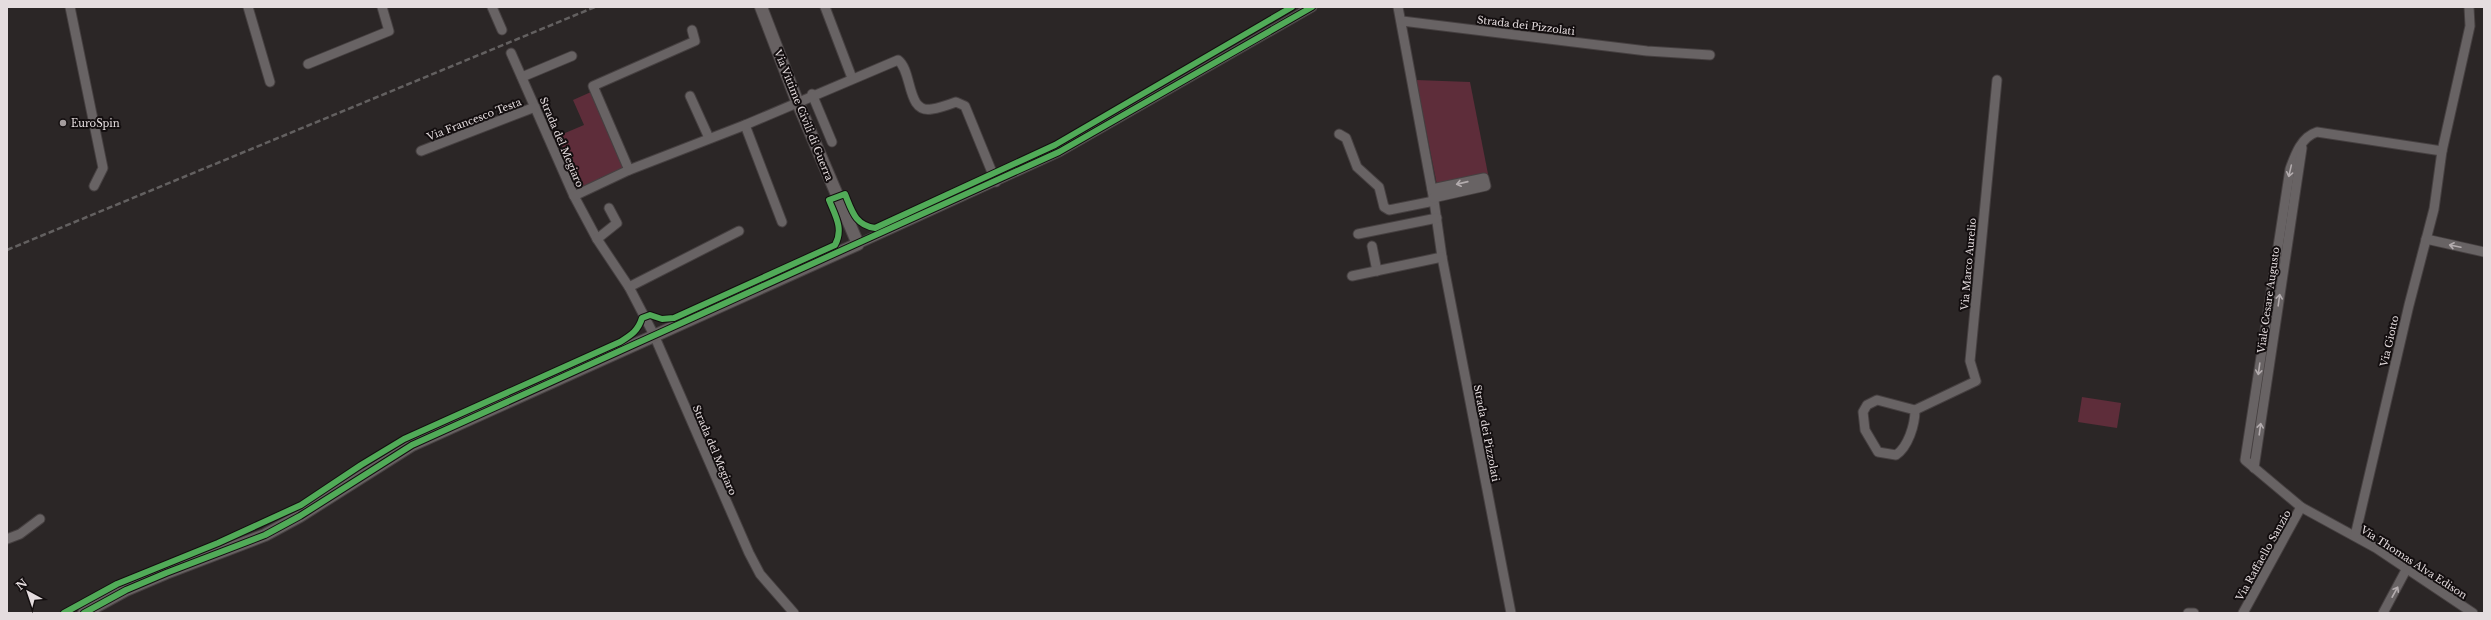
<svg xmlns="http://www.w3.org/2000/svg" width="2491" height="620" font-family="'Libre Baskerville',serif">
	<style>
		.green { fill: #5e2d3a }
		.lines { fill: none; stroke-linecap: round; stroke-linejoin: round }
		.street-casing { stroke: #464041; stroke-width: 11 }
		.secondary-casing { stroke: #464041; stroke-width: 14 }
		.street { stroke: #686364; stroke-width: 9 }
		.secondary { stroke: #676162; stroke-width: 12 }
		.rail { stroke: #636060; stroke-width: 2.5; stroke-dasharray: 6 3; stroke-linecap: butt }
		.cycleway-casing { stroke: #130e0f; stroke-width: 8 }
		.cycleway { stroke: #51ab58; stroke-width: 6 }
		.oneway { stroke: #b3acae }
		.poi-dot { fill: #a49d9e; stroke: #130e0f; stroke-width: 1.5 }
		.labels { text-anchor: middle; stroke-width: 4; stroke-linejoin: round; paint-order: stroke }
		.street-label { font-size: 10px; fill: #e5dddf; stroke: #130e0f }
		.poi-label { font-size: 10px; fill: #e5dddf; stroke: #130e0f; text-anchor: start }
	</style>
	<rect width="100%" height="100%" fill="#2b2626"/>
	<g class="green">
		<polygon points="1416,80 1470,82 1488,174 1437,185"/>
		<polygon points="591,92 624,169 579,188 558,136 584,125 573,100"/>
		<polygon points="2082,397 2121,403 2117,428 2078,422"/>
	</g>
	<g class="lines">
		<g class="street-casing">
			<g id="street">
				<polyline points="70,7 103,168 94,186"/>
				<polyline points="248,7 270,82"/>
				<polyline points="492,7 502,30"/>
				<polyline points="825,7 852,78"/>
				<polyline points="1398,7 1434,201 1442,257 1511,613"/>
				<polyline points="1402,21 1647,51 1710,55"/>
				<polyline points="511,53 574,196 597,239 629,287 654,335 749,553 760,574 794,613"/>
				<polyline points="308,64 389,31 382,7"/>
				<polyline points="522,77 572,56"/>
				<polyline points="812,94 832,142"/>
				<polyline points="690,96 709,138"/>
				<polyline points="745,125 782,222"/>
				<polyline points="1339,134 1346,138 1357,167 1379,187 1384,207 1389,210 1434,201"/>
				<polyline points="421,151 535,107"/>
				<path d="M2442,151l-125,-19c-16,5 -22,23 -27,37l-45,291 56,47 75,41 97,65"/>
				<polyline points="629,170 593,86 695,41 692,30"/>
				<polyline points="1432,189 1484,178 1486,186 1433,198"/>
				<path d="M574,196l55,-26 116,-45 153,-65c15,11 8,54 34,49 8,-1 16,-4 24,-7l9,4 31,76"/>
				<polyline points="1358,234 1437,218"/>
				<polyline points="597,239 617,223 609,208"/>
				<polyline points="2426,239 2484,252"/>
				<polyline points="858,244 1059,152 1312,7"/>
				<polyline points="1372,246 1377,271"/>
				<polyline points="1352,276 1442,257"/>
				<polyline points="629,287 739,231"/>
				<path d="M1877,400l38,10c0,15 -7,37 -19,45l-18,-3 -13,-22 -2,-18 4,-7z"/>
				<polyline points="1915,410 1976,381 1970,361 1997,80"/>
				<polyline points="2254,468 2302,148"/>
				<polyline points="2355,536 2409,305 2434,209 2442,151 2470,26 2469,7"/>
				<polyline points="7,539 20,534 40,519"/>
				<polyline points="2188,613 2194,613"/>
				<polyline points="2243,613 2301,507"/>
				<polyline points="2383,613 2406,570"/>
			</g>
		</g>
		<g class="secondary-casing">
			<polyline id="secondary" points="84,613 126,590 166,573 265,535 300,516 412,445 858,244 797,101 761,7"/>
		</g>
		<use href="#street" class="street"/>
		<use href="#secondary" class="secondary"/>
		<polyline class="rail" points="7,250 595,7"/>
		<g class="cycleway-casing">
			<g id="cycleway">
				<path d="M64,613l53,-29 101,-41 83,-38 60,-40 43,-26 216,-97c11,-7 18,-11 22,-24l8,-3 12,4 12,-1 161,-73c9,-16 0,-30 -6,-45l16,-6c7,17 10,31 30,34l180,-83 237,-138"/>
				<polyline points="84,613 126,590 166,573 265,535 300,516 412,445 1059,152 1312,7"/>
			</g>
		</g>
		<use href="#cycleway" class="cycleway"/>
	</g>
	<defs><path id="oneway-shaft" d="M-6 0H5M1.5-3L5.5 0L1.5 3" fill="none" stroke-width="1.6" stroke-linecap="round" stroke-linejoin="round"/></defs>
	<g class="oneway">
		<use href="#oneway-shaft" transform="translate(2290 171) rotate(103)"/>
		<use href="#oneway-shaft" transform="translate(1462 183) rotate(167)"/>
		<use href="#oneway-shaft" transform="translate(2455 246) rotate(-168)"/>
		<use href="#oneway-shaft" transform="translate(2279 300) rotate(-82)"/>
		<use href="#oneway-shaft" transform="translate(2259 369) rotate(98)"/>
		<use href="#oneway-shaft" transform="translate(2260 429) rotate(-82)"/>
		<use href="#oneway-shaft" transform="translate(2395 592) rotate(-61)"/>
	</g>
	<circle class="poi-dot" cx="63" cy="123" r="4"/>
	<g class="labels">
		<g class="street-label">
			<text transform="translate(1526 25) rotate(7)" y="4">Strada dei Pizzolati</text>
			<text transform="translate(804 115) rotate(68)" y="4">Via Vittime Civili di Guerra</text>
			<text transform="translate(474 119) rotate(-21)" y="4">Via Francesco Testa</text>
			<text transform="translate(562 142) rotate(67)" y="4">Strada del Megiaro</text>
			<text transform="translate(1968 264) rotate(-85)" y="4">Via Marco Aurelio</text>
			<text transform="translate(2268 300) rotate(-82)" y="4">Viale Cesare Augusto</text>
			<text transform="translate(2389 341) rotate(-77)" y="4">Via Giotto</text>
			<text transform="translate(1487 433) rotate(79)" y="4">Strada dei Pizzolati</text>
			<text transform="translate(715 450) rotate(67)" y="4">Strada del Megiaro</text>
			<text transform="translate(2263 555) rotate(-61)" y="4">Via Raffaello Sanzio</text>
			<text transform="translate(2414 562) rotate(33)" y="4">Via Thomas Alva Edison</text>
		</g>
		<g class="poi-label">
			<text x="71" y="127">EuroSpin</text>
		</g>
	</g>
	<rect width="2491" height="620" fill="none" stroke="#e5dddf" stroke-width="16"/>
	<g transform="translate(28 592) rotate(320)" stroke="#130e0f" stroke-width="3" paint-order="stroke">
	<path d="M0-3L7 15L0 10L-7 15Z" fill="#e5dddf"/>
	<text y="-6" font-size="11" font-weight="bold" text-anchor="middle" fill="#e5dddf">N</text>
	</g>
</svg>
